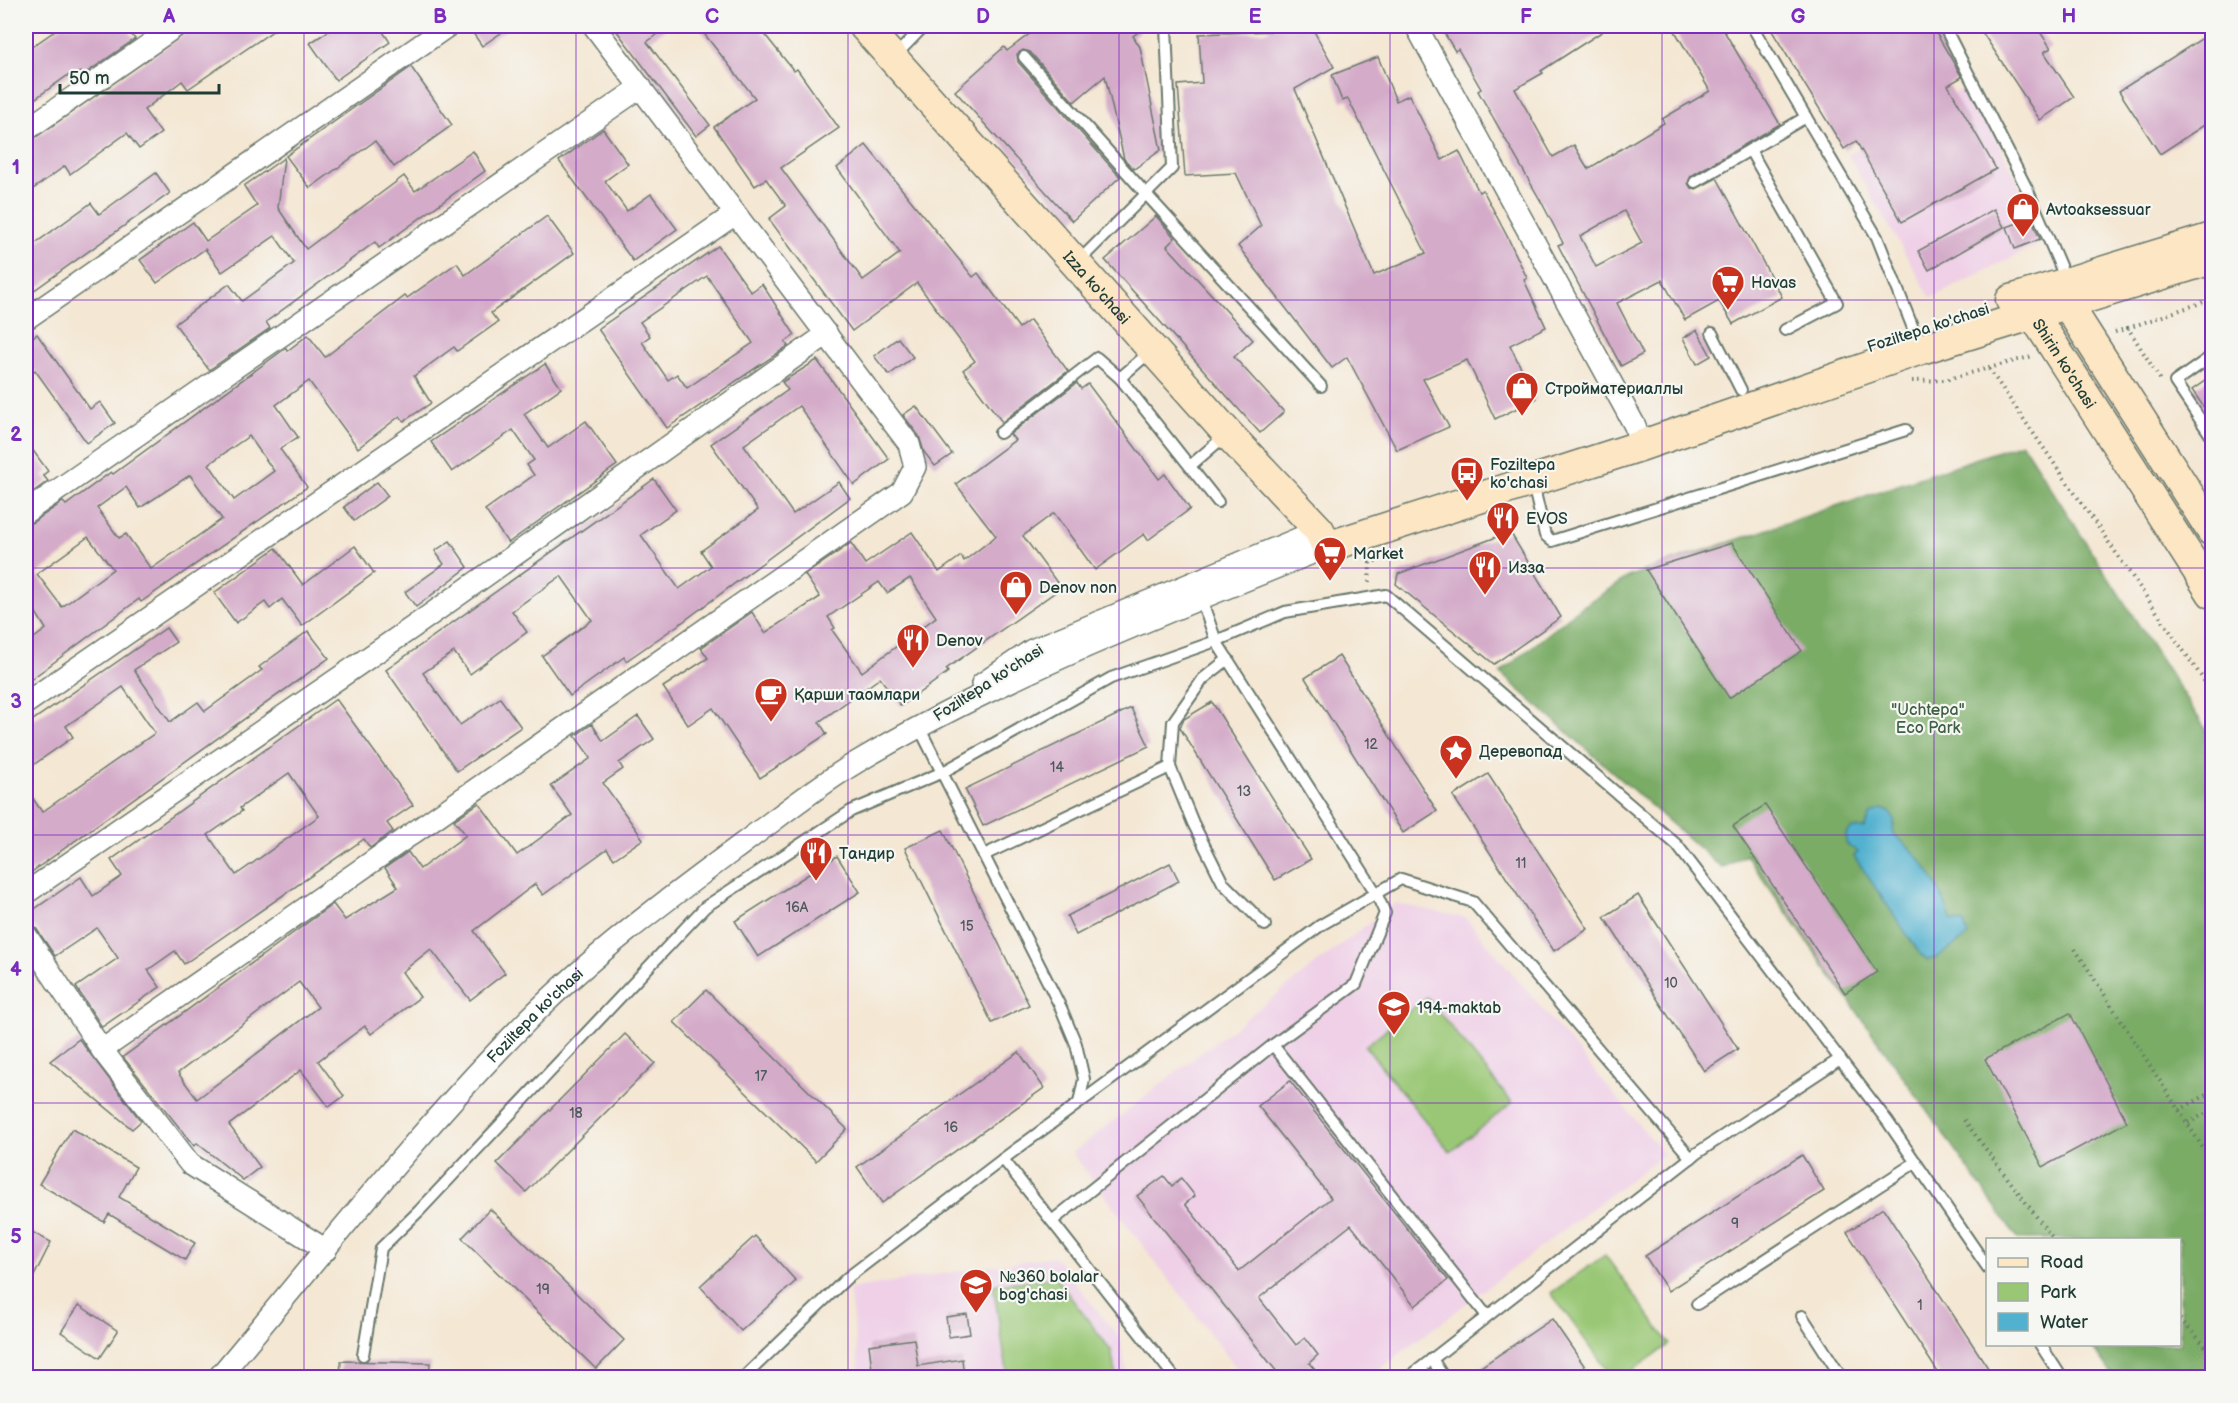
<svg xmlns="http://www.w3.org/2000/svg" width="2238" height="1403" font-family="'Balsamiq Sans',sans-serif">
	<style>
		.built { fill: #efd0e7 }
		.green { fill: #99c774; stroke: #5c8254; stroke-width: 1.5 }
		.forest { fill: #7aac66; stroke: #4c744d; stroke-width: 1.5 }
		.water { fill: #51b1cf; stroke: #387782; stroke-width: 1.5 }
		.building { fill: #d4abc9; fill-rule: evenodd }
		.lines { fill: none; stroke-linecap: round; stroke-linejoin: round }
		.service-casing { stroke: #6a786c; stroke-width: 14 }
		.minor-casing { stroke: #6a786c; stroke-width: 24 }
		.secondary-casing { stroke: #6a786c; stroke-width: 33 }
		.path { stroke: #6a786c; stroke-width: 4; stroke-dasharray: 1.5 4.5; stroke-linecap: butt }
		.service { stroke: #fff; stroke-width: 10 }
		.minor { stroke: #fff; stroke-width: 21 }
		.secondary { stroke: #fce6c4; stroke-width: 30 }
		.grid { fill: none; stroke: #7b2cbf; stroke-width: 1.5; stroke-opacity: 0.55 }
		.labels { text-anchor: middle; stroke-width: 4.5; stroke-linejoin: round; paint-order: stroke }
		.number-label { font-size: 14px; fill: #4c5859 }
		.poi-label { font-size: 16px; fill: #1f3d34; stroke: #f6f6f2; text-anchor: start }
		.street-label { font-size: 16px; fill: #1f3d34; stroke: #f6f6f2 }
		.park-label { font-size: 16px; fill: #3e6044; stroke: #f6f6f2 }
		.neatline { fill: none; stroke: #7b2cbf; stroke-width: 2 }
		.grid-label { font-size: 20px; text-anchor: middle; font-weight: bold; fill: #7b2cbf }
	</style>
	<rect width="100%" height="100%" fill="#f6f6f2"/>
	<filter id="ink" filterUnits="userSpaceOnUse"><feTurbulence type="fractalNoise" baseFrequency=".0167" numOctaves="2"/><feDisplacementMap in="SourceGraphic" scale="12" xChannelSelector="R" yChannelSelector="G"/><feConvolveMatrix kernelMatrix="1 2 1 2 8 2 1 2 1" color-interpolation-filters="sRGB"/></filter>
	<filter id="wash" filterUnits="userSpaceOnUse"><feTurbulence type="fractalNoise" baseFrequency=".008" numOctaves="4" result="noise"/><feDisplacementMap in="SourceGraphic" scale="24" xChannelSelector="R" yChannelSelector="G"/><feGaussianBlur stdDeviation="1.35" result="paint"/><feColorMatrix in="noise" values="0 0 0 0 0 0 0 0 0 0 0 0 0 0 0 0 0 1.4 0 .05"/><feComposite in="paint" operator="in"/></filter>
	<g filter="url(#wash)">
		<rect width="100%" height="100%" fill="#f4e7d3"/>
		<g class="built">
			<polygon points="1969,85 2047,240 1931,298 1848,155"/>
			<polygon points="1395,903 1466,918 1664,1154 1369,1377 1244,1378 1072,1153"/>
			<polygon points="1054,1256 1120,1339 1128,1377 860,1377 849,1289"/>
		</g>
		<g class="green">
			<polygon points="1427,997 1512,1103 1450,1152 1365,1046"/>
			<polygon points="1605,1255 1670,1344 1623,1377 1612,1377 1551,1293"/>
			<polygon points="1055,1277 1111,1350 1116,1377 1008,1377 993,1285"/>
		</g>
		<polygon class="forest" points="2022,443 2212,739 2212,1377 2114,1377 2091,1345 2180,1344 2180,1240 2018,1239 1746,855 1722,868 1500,673 1580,608 1630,576"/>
		<path class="water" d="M1882,809l8,3 4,7 -1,15c31,23 46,50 58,86l13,3 4,13 -32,22 -9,2 -7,-6 -66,-98 4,-4 -12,-9v-9c5,-7 10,-7 18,-6l7,-14z"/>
		<g id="blocks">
			<g class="building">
				<polygon points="62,26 124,26 135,39 83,75 81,72 67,76 26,105 26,51"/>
				<polygon points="196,26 280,26 188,89 182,81 144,110 161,133 139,149 127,133 70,174 65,166 26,194 26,144"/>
				<polygon points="336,26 379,26 390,42 336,80 310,43"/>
				<polygon points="468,26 511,26 482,46"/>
				<polygon points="613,26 669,26 647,42 710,125 696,136"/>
				<polygon points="698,26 758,26 794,71 797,69 839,128 781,168 863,280 900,253 837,168 866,145 973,277 978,273 1019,328 1030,320 1068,371 1002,422 963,370 975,361 917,283 852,331 769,219 786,206 766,179 755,186 714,127 755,98"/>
				<polygon points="1040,26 1146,26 1133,36 1140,47 1161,150 1134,169 1124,159 1105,76 1074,102 1030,52 1023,50 1017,54 1018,62 1120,177 1072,221 955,91 1004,47 1007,51"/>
				<polygon points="1266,26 1311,26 1334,67 1295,89 1374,275 1426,253 1348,99 1342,101 1332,75 1378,57 1396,101 1409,95 1442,160 1459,151 1479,192 1483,190 1508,238 1527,278 1524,280 1546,327 1510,345 1536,399 1495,419 1467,360 1423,379 1449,427 1397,450 1347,357 1332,368 1238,246 1261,226 1236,173 1185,176 1178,85 1202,83 1199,34 1270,31"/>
				<path d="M1440,26h171l-70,45 2,2 -28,16 38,68 21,-12 14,24 76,-46 -2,-4 48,-28 -38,-65h49l59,98 -89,52 -3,7 3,5 5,1 21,-11 65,119 -49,27 -14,-23 -34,19 -23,-40 -45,23 26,51 -22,12 -63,-121 5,-2 -20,-38 -65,-114 3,-2 -23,-40 -3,2zM1624,211l18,32 -46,24 -16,-31z"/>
				<polygon points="1769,26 1932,26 1962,77 1948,85 1996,169 1902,222 1856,141 1844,149"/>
				<polygon points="1978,26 2036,26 2051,48 2044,52 2074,97 2040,120"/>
				<polygon points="2212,32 2212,120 2160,154 2119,91"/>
				<polygon points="411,67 452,125 394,167 375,141 310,188 286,156"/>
				<polygon points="603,129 628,164 605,181 627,211 651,194 677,229 633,261 559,161"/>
				<polygon points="473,151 485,171 379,248 375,242 266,322 270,328 209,370 175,324 229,284 242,301 294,263 275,236 222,272 205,249 157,283 140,260 193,222 206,241 257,206 244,186 284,158 278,208 306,249 404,176 415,191"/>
				<polygon points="156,173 170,193 26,296 26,250 91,203 99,214"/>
				<polygon points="1994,209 2004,227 1929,270 1918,251"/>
				<path d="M547,216l27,37 -83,60 7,9 -41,29 -3,-4 -40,29 17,27 -27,18 -4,-5 -42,32 -49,-67 -33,24 22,32 -18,12 27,38 -166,115 -2,-3 -113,84v-39l20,-15 -20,-33v-71l7,-3 30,-20 3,3 45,-33 2,2 173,-126 1,3 21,-16 17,22 80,-61 2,2 50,-35 8,12zM249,436l25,35 -40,29 -25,-36zM190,475l32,44 -71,50 -25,-35 -7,4 -22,-30 29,-21 14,21zM88,537l25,32 -51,38 -25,-33z"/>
				<polygon points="1156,216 1175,238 1167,246 1253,340 1234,357 1284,412 1260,433 1105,260"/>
				<polygon points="2031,218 2040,239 2015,249 2007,227"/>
				<path d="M718,246l33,46 11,-8 33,51 -10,7 3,4 -121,82 -69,-99zM707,276l46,67 -66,45 -10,-14 -9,6 -26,-38 8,-6 -10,-14z"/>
				<polygon points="1697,330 1711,356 1697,364 1683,338"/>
				<polygon points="37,334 90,409 100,402 115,423 87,443 35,370 26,377 26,342"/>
				<polygon points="898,338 913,357 889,375 874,356"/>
				<polygon points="817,360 889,459 854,485 799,406 744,445 793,514 839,482 850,498 684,621 626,661 624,657 570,696 542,656 592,620 561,576 512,611 527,632 470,674 454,652 423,673 460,725 500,698 521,727 457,771 386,670 654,479 676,510 641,535 679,589 711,566 701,551 758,510 711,444 788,390 782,382"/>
				<polygon points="545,364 561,388 524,414 548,448 586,421 617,465 508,543 485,510 534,475 527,465 534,460 513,430 452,472 431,442"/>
				<polygon points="2212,376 2212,419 2192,390"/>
				<path d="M1077,383l4,6 7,-5 71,95 6,-5 25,35 -42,31 -4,-6 -49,36 -41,-57 -31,23 38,52 -115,81 2,3 -47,34 -21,-28 -61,44 8,12 -67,44 -47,-70 -25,17 -25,-38 45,-29 -7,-10 51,-36 13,21 55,-36 -15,-22 46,-32 14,21 47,-32 27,40 22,-16 3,5 32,-25 -40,-52 59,-44 -5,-6zM910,578l26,39 -74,55 -30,-42 3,-2 -7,-11 51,-35 8,11z"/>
				<polygon points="916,406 952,454 935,466 924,452 919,436 903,415"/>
				<polygon points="26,441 48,471 43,475 48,481 26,497"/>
				<polygon points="377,482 388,496 354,521 344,507"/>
				<polygon points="1510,532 1561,617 1494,664 1396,584 1398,574"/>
				<polygon points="450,541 468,567 416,607 405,592 444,564 435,551"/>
				<polygon points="1732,543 1802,651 1729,698 1646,570"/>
				<polygon points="355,546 374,573 302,626 282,599 270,609 265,602 236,623 214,593 276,548 303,585"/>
				<polygon points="166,628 176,642 134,670 170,722 198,702 205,711 262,670 259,667 308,631 329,658 26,876 26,788 42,812 155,733 123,687 66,726 73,737 26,770 26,725"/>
				<polygon points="1339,656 1437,811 1403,833 1305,678"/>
				<path d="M336,699l77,106 -26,18 6,8 -23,17 -6,-9 -180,125 -9,-13 -27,19 12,17 -58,40 -26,-40 42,-29 -21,-30 -42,28 -19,-28 -10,-6v-7l55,-38 12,19 29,-20 -11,-16zM289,773l30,43 -83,59 -28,-40 34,-24 -2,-3z"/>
				<polygon points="1212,702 1311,859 1275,880 1180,728 1184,719"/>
				<polygon points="1131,708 1149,746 983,826 965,789"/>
				<path d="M638,716l16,23 -35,24 4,6 -20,14 40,56 -29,20 -7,-10 -64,46 -8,-11 -61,47 31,42 -35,27 -39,-51 -29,23 18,25 -49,37 -6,-8 -47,35 26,35 -15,11 -28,-37 -72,55 31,42 -17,13 -46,-37 -3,3 -71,-89 210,-153 12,16 53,-33 -13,-19 23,-16 12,17 46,-34 -12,-15 25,-17 38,52 55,-40 -21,-29 40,-28 -16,-22 17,-12 11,17zM299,982l19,25 -121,92 -19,-26z"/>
				<polygon points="1488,774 1588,929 1554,951 1453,796"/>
				<polygon points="1765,805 1877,972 1845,993 1733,826"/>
				<polygon points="943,830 1029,1005 992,1023 905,848"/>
				<polygon points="837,856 860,892 758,957 735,921"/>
				<polygon points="1170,863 1179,881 1076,935 1067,916"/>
				<polygon points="1638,895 1738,1049 1704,1071 1604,917"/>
				<polygon points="706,990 847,1129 816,1161 674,1022"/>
				<polygon points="2070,1013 2127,1122 2043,1167 1985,1059"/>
				<polygon points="625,1034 655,1063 526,1192 497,1163"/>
				<polygon points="79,1039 141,1121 132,1129 50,1061"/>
				<polygon points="1019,1052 1044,1088 882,1203 857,1167"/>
				<polygon points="1290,1081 1448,1280 1415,1306 1351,1225 1259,1298 1296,1345 1305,1338 1318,1355 1309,1363 1321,1377 1281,1377 1137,1196 1164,1176 1172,1186 1181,1178 1195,1196 1185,1204 1239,1271 1331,1198 1258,1106"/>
				<polygon points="72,1129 136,1167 119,1197 195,1243 185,1260 109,1214 104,1222 39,1184"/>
				<polygon points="1802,1155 1824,1191 1668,1291 1645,1256"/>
				<polygon points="1883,1208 1994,1377 1941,1377 1847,1232"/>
				<polygon points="490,1209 624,1340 596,1369 462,1238"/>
				<polygon points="26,1229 51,1242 26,1292"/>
				<polygon points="755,1236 796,1281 741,1331 700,1286"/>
				<polygon points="79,1305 118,1331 100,1358 61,1332"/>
				<polygon points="967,1314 970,1334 949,1337 946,1317"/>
				<polygon points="1552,1319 1592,1377 1466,1377"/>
				<polygon points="914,1339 918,1366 962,1359 964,1377 873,1377 869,1345"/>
				<polygon points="341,1361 430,1363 429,1377 340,1377"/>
			</g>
		</g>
	</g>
	<g filter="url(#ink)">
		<use href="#blocks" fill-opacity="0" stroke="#6a786c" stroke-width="1.5"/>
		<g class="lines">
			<g class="service-casing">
				<g id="service">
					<polyline points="1752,26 1877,237 1920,346"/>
					<polyline points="1944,26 2028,191 2067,282"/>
					<polyline points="895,56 924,26"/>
					<polyline points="1024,57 1146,194 1321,386"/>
					<polyline points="1750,150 1837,303 1785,330"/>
					<polyline points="1695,182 1806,117"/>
					<polyline points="1078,262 1172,168 1166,26"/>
					<polyline points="1712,333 1741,390"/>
					<polyline points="1151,351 1120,378 1218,502"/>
					<polyline points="2212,356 2175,382 2212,437"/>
					<polyline points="1000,433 1097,358 1120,378"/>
					<polyline points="1190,466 1226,435"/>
					<polyline points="1533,484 1545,535 1552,541 1906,430"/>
					<polyline points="1201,599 1216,641 1285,612 1386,595 1677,845 1888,1122 1988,1268"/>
					<polyline points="919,727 1061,1008 1076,1044 1084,1079 1079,1103"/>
					<polyline points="1170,767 1193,823 1223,883 1265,925"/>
					<polyline points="984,855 1170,767 1173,722 1203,679 1228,659"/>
					<polyline points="1003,1159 1175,1378"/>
					<polyline points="1052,1221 1273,1045 1487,1316"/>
					<polyline points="1697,1304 1916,1162"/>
					<polyline points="1802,1316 1842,1378"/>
					<polyline points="2040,1344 2062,1378"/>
					<polyline points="363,1355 381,1248 419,1211 705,907 851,811 943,772 1111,678 1216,641 1376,893 1385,913 1356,984 1273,1045"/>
					<polyline points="1432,1359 1444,1378"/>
					<polyline points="743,1378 847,1278 1003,1159 1321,925 1401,879 1473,902 1691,1158"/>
					<polyline points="1408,1378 1697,1153 1840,1059"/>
				</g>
			</g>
			<g class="minor-casing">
				<g id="minor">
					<polyline points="1416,26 1635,426 1640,446"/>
					<polyline points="26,130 176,26"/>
					<polyline points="26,319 448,26"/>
					<polyline points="26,512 641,87"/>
					<polyline points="982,684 1032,650 1319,530"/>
					<polyline points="26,703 735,214"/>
					<polyline points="26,893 413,627 827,334"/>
					<polyline points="26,935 102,1050 190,1164 326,1250"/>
					<polyline points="102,1050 902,492 915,467 909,444 594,26"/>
					<path id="s1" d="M218,1378c102,-121 200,-247 311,-359 64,-65 139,-120 213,-175 38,-28 75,-58 115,-82 148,-88 311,-150 470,-215"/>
				</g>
			</g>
			<g class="secondary-casing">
				<g id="secondary">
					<path id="s2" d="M864,26l364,408 91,96 8,17 313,-101 281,-97 291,-90"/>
					<path id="s3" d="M2037,295l-4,19 179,279"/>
					<polyline points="2050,296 2067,304 2212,531"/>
					<polyline points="2011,300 2212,238"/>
				</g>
			</g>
			<g class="path">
				<polyline points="2115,332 2128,328"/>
				<polyline points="1989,369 2212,692"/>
				<polyline points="2160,379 2128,328 2212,299"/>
				<polyline points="1912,381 1945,380 2033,356"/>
				<polyline points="2206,451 2212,462"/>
				<polyline points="1369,582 1370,563 1387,557"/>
				<polyline points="2075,949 2212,1162"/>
				<polyline points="2179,1110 2212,1092"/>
				<polyline points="1964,1120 2054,1240"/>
				<polyline points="2188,1123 2212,1110"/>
				<polyline points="2180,1319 2212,1353"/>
			</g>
			<use href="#service" class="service"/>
			<use href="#minor" class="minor"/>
			<use href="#secondary" class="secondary"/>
		</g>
	</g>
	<path class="grid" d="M304,26v1352M576,26v1352M848,26v1352M1119,26v1352M1390,26v1352M1662,26v1352M1934,26v1352M26,300h2186M26,568h2186M26,835h2186M26,1103h2186"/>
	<defs>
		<g id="shop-pin" transform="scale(1.725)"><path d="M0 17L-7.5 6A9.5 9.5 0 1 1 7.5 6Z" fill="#c8321e" stroke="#f6f6f2"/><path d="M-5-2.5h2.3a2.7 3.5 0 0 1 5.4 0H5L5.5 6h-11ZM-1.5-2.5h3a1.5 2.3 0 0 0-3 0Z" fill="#fff"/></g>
		<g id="supermarket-pin" transform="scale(1.725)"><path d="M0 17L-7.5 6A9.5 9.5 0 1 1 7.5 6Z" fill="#c8321e" stroke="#f6f6f2"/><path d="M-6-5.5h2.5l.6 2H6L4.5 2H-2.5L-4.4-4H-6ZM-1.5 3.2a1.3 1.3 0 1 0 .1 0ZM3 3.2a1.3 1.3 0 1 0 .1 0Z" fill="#fff"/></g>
		<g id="bus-pin" transform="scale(1.725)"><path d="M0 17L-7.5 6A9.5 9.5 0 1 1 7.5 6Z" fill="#c8321e" stroke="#f6f6f2"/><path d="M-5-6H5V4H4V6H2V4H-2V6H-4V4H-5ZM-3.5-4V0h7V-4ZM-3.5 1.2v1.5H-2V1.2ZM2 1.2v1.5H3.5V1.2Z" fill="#fff"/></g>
		<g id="restaurant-pin" transform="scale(1.725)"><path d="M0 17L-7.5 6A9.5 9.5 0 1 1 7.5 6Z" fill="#c8321e" stroke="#f6f6f2"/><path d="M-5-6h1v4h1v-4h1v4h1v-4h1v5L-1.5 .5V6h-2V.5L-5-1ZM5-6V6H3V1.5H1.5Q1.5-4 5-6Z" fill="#fff"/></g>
		<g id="cafe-pin" transform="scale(1.725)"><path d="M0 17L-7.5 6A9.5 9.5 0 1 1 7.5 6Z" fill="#c8321e" stroke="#f6f6f2"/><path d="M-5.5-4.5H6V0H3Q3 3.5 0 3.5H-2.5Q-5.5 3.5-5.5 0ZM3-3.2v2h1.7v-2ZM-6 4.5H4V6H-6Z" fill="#fff"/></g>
		<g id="sight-pin" transform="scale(1.725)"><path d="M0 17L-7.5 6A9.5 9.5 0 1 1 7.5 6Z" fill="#c8321e" stroke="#f6f6f2"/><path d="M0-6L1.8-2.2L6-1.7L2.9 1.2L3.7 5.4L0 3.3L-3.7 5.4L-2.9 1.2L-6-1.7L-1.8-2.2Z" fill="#fff"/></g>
		<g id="school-pin" transform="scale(1.725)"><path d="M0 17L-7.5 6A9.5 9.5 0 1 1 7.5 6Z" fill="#c8321e" stroke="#f6f6f2"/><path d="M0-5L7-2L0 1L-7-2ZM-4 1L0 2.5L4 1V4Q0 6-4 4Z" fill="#fff"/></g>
	</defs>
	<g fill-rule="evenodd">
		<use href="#shop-pin" x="2023" y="209"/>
		<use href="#supermarket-pin" x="1728" y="282"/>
		<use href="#shop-pin" x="1522" y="388"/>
		<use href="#bus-pin" x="1467" y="473"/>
		<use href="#restaurant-pin" x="1503" y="518"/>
		<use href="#supermarket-pin" x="1330" y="553"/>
		<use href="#restaurant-pin" x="1485" y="567"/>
		<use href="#shop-pin" x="1016" y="587"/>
		<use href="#restaurant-pin" x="913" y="640"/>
		<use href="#cafe-pin" x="771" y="694"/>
		<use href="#sight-pin" x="1456" y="751"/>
		<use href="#restaurant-pin" x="816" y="853"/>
		<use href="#school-pin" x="1394" y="1007"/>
		<use href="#school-pin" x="976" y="1285"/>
	</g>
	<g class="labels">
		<g class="number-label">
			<text x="1371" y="749">12</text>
			<text x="1057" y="772">14</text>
			<text x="1244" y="796">13</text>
			<text x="1521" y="868">11</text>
			<text x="797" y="912">16А</text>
			<text x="967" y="931">15</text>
			<text x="1671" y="988">10</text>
			<text x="761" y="1081">17</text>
			<text x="576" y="1118">18</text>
			<text x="951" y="1132">16</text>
			<text x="1735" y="1228">9</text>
			<text x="543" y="1294">19</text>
			<text x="1920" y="1310">1</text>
		</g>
		<g class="poi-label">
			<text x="2046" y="215">Avtoaksessuar</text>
			<text x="1751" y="288">Havas</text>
			<text x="1545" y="394">Стройматериаллы</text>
			<text x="1490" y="470">Foziltepa<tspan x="1490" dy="18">ko'chasi</tspan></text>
			<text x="1526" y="524">EVOS</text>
			<text x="1353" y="559">Market</text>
			<text x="1508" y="573">Изза</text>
			<text x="1039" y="593">Denov non</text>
			<text x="936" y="646">Denov</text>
			<text x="794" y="700">Қарши таомлари</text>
			<text x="1479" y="757">Деревопад</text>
			<text x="839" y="859">Тандир</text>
			<text x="1417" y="1013">194-maktab</text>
			<text x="999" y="1282">№360 bolalar<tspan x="999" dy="18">bog'chasi</tspan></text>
		</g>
		<g class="street-label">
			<text dy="6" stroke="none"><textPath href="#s2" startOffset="350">Izza ko'chasi</textPath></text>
			<text transform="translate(1928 327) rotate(-18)" y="6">Foziltepa ko'chasi</text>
			<text dy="6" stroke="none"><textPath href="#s3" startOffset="78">Shirin ko'chasi</textPath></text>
			<text transform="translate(988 682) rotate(-33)" y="6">Foziltepa ko'chasi</text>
			<text dy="6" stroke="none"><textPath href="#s1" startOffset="482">Foziltepa ko'chasi</textPath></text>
		</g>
		<g class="park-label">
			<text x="1928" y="715">"Uchtepa"<tspan x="1928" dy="18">Eco Park</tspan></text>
		</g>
	</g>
	<rect width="2238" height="1403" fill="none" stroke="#f6f6f2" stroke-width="66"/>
	<rect x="1986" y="1238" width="195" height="108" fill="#f6f6f2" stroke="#a0aca6" stroke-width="1.5"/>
	<rect x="1998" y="1258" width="30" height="9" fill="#fce6c4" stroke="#a0aca6" stroke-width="1.5"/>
	<text x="2040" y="1268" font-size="18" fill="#1f3d34">Road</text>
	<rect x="1998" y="1283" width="30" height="18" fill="#99c774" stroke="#a0aca6" stroke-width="1.5"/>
	<text x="2040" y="1298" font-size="18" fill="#1f3d34">Park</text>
	<rect x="1998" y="1313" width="30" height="18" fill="#51b1cf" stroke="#a0aca6" stroke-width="1.5"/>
	<text x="2040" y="1328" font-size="18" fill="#1f3d34">Water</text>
	<path d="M60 84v9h159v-9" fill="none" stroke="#1f3d34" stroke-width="3"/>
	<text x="69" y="84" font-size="18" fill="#1f3d34" stroke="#f6f6f2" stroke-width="4.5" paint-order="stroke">50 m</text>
	<rect x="33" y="33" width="2172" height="1337" class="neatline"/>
	<g class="grid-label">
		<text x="169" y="23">A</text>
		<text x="440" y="23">B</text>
		<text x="712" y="23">C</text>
		<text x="983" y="23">D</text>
		<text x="1255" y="23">E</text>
		<text x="1526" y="23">F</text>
		<text x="1798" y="23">G</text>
		<text x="2069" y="23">H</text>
		<text x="16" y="174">1</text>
		<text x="16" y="441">2</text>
		<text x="16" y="708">3</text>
		<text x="16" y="976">4</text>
		<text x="16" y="1243">5</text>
	</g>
</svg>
